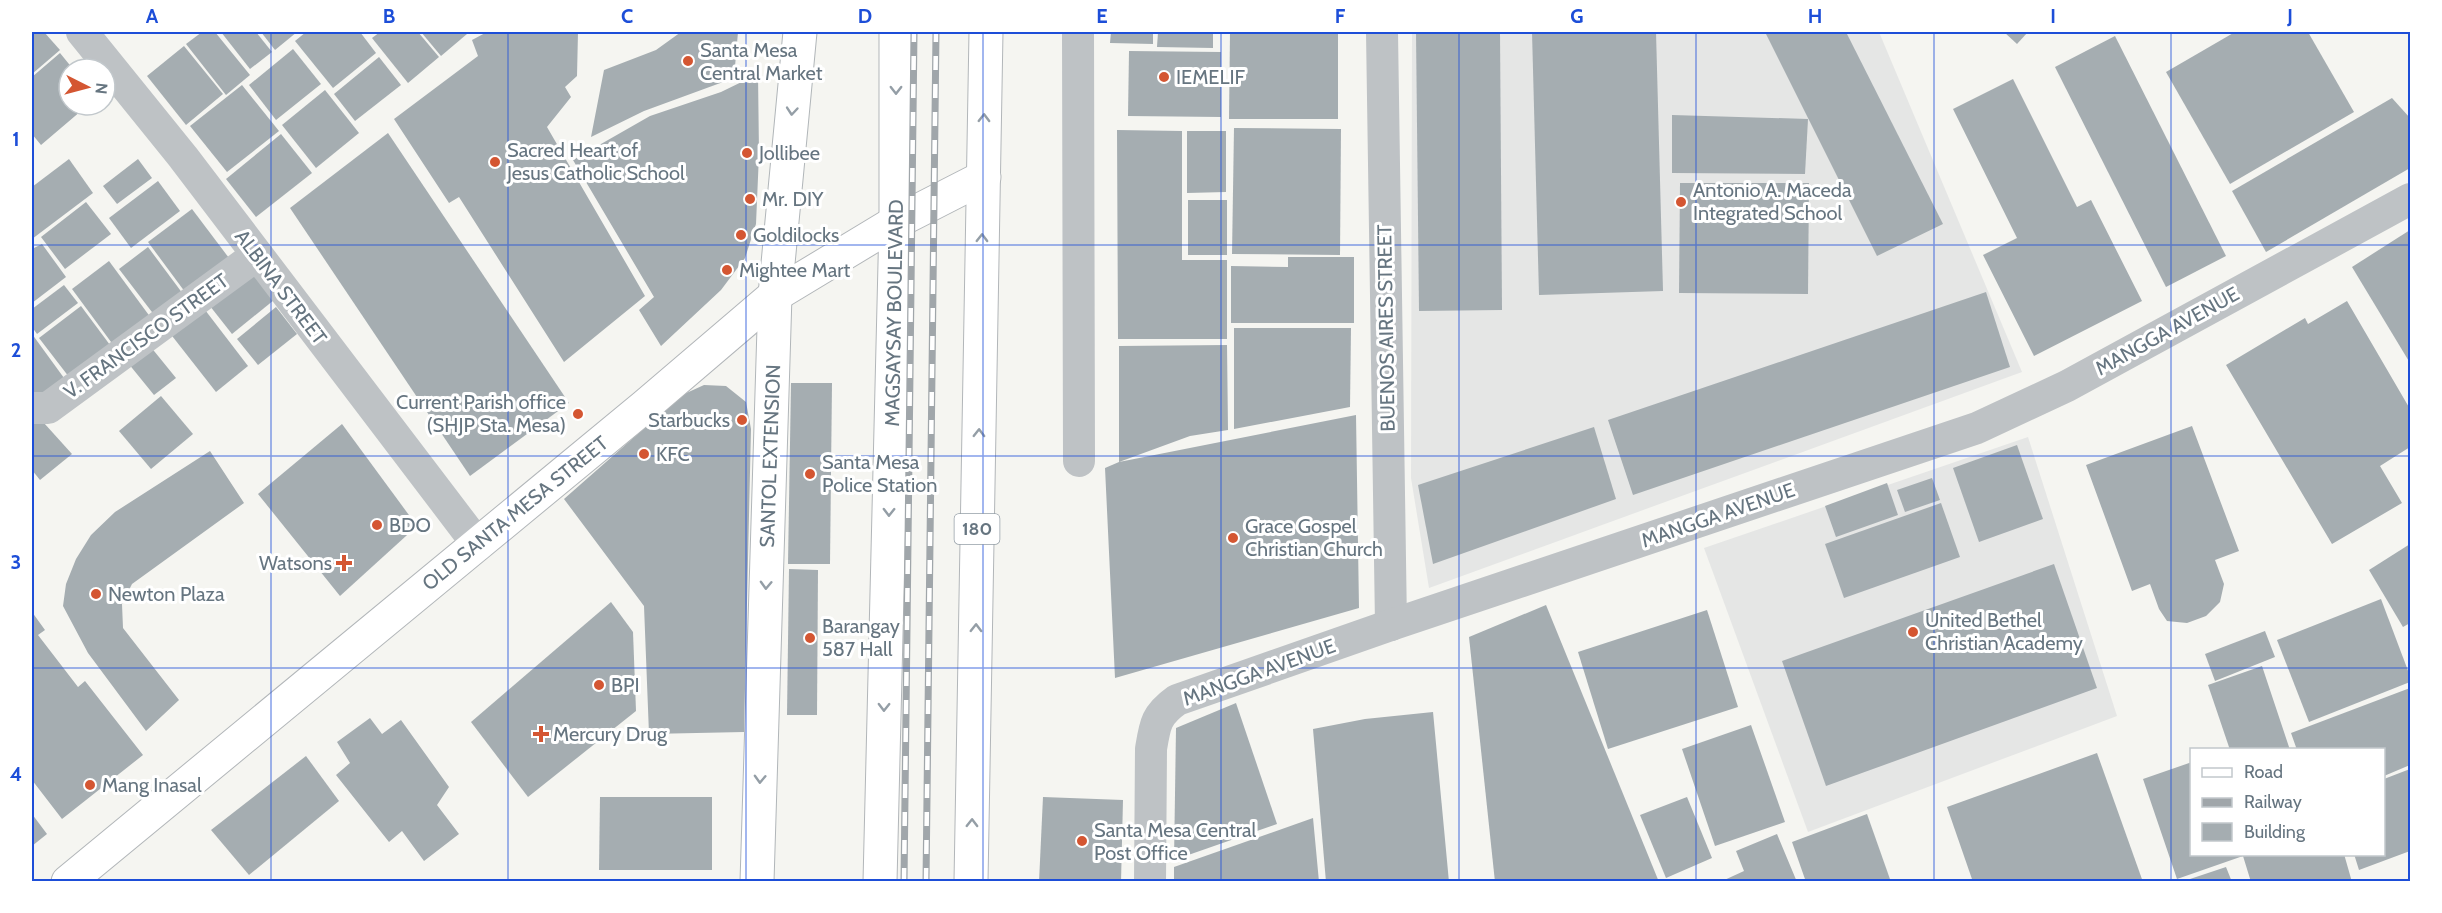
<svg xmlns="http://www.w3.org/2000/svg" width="2442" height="913" font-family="Cabin,sans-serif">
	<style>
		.built { fill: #e5e6e5 }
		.building { fill: #a5adb1 }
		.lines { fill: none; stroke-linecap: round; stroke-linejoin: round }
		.secondary-casing { stroke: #b1b6b9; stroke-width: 35 }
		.primary-casing { stroke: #b2b6b9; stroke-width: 35 }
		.street { stroke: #bec2c5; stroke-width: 32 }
		.secondary { stroke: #fff; stroke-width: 33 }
		.primary { stroke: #fff; stroke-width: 33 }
		.rail-casing { stroke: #a0a6aa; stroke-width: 7 }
		.rail { stroke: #fff; stroke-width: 4.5; stroke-dasharray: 14; stroke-linecap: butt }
		.oneway { stroke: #949ea6 }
		.grid { fill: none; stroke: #1d4ed8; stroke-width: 1.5; stroke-opacity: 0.55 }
		.poi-dot { fill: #d45632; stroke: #fff; stroke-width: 2 }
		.labels { text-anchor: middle; stroke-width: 6; stroke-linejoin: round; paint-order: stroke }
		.shield { fill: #fff; stroke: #949ea6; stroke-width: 1.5 }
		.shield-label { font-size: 18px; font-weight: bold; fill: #667580 }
		.poi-label { font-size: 20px; fill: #667580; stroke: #fff; text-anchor: start }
		.street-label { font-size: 20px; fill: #667580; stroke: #fff }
		.neatline { fill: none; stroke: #1d4ed8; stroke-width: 2 }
		.grid-label { font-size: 20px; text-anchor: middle; font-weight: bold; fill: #1d4ed8 }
	</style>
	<rect width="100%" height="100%" fill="#f5f5f1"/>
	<g class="built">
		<polygon points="1412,32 1879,32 2022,372 1429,588 1411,478"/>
		<polygon points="2028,437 2117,716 1808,832 1704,548"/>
	</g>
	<g class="building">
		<polygon points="32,32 44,32 60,50 32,74"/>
		<polygon points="202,32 215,32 250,75 226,95 186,44"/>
		<polygon points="221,32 256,32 272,52 250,69"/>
		<polygon points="261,32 297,32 275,50"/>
		<polygon points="306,32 360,32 376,53 333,88 295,41"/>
		<polygon points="380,32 418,32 439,57 408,83 372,38"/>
		<polygon points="421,32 465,32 467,34 441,56"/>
		<polygon points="487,32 578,32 577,76 565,87 571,97 547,127 645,296 564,362 459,197 449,203 394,119 478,56 472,40"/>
		<polygon points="681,32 738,32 734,78 644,111 591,137 604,70 656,50"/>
		<polygon points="1111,32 1153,32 1153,44 1110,43"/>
		<polygon points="1158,32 1213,32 1213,48 1157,47"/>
		<polygon points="1230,32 1338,32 1338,119 1229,119"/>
		<polygon points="1416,32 1500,32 1502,310 1419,311"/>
		<polygon points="1532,32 1656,32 1663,291 1539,295"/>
		<polygon points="1765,32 1846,32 1943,224 1877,256"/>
		<polygon points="2004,32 2028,32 2017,44"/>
		<polygon points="2235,32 2308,32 2354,112 2230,184 2166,72"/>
		<polygon points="2115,36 2226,256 2166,287 2055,67"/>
		<polygon points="184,46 223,94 186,125 147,76"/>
		<polygon points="293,49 321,84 276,120 249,85"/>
		<polygon points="1129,51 1221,52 1221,117 1128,116"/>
		<polygon points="60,53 73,69 69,69 69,105 88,105 41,145 32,134 32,77"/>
		<polygon points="379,57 401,85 355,121 334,94"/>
		<polygon points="758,74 759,154 756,224 745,258 721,290 661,346 639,310 654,297 573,160 650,116 721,92"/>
		<polygon points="2013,79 2077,207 2091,200 2142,301 2034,356 1983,255 2017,238 1953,109"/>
		<polygon points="242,85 279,131 227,172 190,126"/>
		<polygon points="325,90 359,133 316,168 282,125"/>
		<polygon points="2392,98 2410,118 2410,168 2266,252 2232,191"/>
		<polygon points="1672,115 1808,119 1805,174 1672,173"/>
		<polygon points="1234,128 1341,129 1340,255 1232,254"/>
		<polygon points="1117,130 1182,131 1182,260 1227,260 1227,339 1118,339"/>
		<polygon points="1187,131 1226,131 1226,192 1187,193"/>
		<polygon points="388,133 569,403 470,476 290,208"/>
		<polygon points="281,134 312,173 256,217 226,179"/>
		<polygon points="69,159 93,193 32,239 32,187"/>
		<polygon points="138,159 152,178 117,204 103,186"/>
		<polygon points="158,181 180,211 131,248 109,218"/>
		<polygon points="1680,183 1809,183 1808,294 1679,293"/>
		<rect x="1188" y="200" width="39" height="55"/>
		<polygon points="86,202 111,234 65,269 41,237"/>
		<polygon points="192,209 232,262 188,296 148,242"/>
		<polygon points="2410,230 2410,363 2352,267"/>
		<polygon points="42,244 66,277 32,303 32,249"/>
		<polygon points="148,247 183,294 155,316 119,269"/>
		<polygon points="1288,257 1354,257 1354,323 1231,323 1231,266 1288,267"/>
		<polygon points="109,261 151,318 114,346 72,289"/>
		<polygon points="249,267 274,300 232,334 206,301"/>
		<polygon points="64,285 78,303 37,334 32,327 32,309"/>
		<polygon points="1986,292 2010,367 1633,495 1608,420"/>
		<polygon points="2347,301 2410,409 2410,447 2380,466 2402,503 2332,544 2226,365 2305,318 2308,324"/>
		<polygon points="81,306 110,345 69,377 39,338"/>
		<polygon points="202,306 248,366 216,392 169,332"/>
		<polygon points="276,307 297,334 258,365 237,339"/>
		<polygon points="1234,328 1351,328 1350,407 1234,429"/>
		<polygon points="32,334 64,378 32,403"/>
		<polygon points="1227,345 1228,430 1190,436 1119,462 1356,415 1359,608 1115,678 1105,468 1119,462 1119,346"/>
		<polygon points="150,346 176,378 154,395 128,363"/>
		<polygon points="791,383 832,383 830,564 788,564"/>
		<polygon points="704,385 726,386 746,402 751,429 744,732 649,734 644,606 564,499 682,395"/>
		<polygon points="161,396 193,434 151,469 119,431"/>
		<polygon points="32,419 44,423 72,454 40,480 32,470"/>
		<polygon points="342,424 417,526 340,596 258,494"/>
		<polygon points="2192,426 2239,551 2215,560 2224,584 2220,602 2206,616 2187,623 2167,621 2159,609 2150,584 2132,591 2086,465"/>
		<polygon points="1594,427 1616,499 1433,564 1418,485"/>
		<polygon points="2017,445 2043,519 1979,542 1953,468"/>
		<polygon points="210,451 244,503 132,584 122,604 123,628 179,700 146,731 88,653 63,606 66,584 76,559 91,535 115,512"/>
		<polygon points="1932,478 1940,500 1905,512 1897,490"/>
		<polygon points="1887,483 1898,515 1836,537 1825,506"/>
		<polygon points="1941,503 1960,557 1844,598 1825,544"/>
		<polygon points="2410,544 2410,623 2403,627 2369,570"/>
		<polygon points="2054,564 2097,688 1826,786 1782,661"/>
		<polygon points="789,569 818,570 817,715 787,715"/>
		<polygon points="2381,599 2410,676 2410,682 2309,722 2277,640"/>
		<polygon points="611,602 633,632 636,711 528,797 471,722"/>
		<polygon points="1546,605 1659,882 1495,882 1469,637"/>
		<polygon points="1707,610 1738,707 1608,749 1578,652"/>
		<polygon points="32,612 45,630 38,635 78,687 85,681 143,755 62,819 32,780"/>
		<polygon points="2265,631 2275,657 2215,681 2205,654"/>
		<polygon points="2262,666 2290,750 2230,750 2208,685"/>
		<polygon points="2410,688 2410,765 2384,776 2384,750 2297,750 2291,733"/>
		<polygon points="1236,703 1277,824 1174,860 1176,728"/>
		<polygon points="1433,712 1449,882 1326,882 1313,729 1365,719"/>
		<polygon points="370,718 382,734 401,720 449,787 437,805 459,834 424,861 402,831 389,842 336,775 350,763 337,742"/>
		<polygon points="1751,725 1785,822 1715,846 1682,749"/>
		<polygon points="2097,753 2143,882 1973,882 1947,807"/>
		<polygon points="306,756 339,801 249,875 211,830"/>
		<polygon points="2192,762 2192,854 2344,854 2352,882 2251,882 2243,856 2177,879 2143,779"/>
		<polygon points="2410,769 2410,851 2359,870 2354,854 2384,854 2384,779"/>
		<polygon points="600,797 712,797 712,870 599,870"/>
		<polygon points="1043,797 1123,800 1121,882 1039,882"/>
		<polygon points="1687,797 1712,858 1666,878 1640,815"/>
		<polygon points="32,814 47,834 32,846"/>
		<polygon points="1867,814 1891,882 1806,882 1792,842"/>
		<polygon points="1313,818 1319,882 1174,882 1174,867"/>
		<polygon points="1777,834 1797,882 1720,882 1744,871 1736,851"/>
		<polygon points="2226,867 2232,882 2184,882 2184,881"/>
	</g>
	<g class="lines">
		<g class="secondary-casing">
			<polyline id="secondary" points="757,882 775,295 800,32"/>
		</g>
		<g class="primary-casing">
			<g id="primary">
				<polyline points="68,882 645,406 775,295 896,222 984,177"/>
				<polyline points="880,882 896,222 896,32"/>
				<polyline points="971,882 986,32"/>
			</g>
		</g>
		<g class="street">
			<polyline points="82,32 183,157 478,545"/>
			<polyline points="1078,32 1079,461"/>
			<polyline points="1382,32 1391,625"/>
			<polyline points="32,408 48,408 257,255"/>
			<path d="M1150,882l1,-133c4,-25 5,-34 26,-49l214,-75 586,-197 90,-42 343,-187"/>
		</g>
		<use href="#secondary" class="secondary"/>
		<use href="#primary" class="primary"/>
		<g class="rail-casing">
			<g id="rail">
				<polyline points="904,882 914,32"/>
				<polyline points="926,882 936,32"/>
			</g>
		</g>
		<use href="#rail" class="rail"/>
	</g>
	<defs><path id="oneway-chevron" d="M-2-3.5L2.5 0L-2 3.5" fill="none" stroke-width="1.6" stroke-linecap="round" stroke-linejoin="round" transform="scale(1.5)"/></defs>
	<g class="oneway">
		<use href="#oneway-chevron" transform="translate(896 90) rotate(90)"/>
		<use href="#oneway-chevron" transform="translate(792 111) rotate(95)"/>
		<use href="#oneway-chevron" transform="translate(984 118) rotate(-89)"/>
		<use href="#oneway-chevron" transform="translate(982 238) rotate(-89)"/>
		<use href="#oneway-chevron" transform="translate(979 433) rotate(-89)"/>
		<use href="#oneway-chevron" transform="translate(889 512) rotate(91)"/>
		<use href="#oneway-chevron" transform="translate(766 585) rotate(92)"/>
		<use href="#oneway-chevron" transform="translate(976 628) rotate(-89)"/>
		<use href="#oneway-chevron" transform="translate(884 707) rotate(91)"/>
		<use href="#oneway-chevron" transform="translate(760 779) rotate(92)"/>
		<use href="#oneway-chevron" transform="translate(972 823) rotate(-89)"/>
	</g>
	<path class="grid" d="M271,32v850M508,32v850M746,32v850M983,32v850M1221,32v850M1459,32v850M1696,32v850M1934,32v850M2171,32v850M32,245h2378M32,456h2378M32,668h2378"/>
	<g class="poi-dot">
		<circle cx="688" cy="61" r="6"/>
		<circle cx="1164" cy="77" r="6"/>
		<circle cx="747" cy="153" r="6"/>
		<circle cx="495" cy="162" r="6"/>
		<circle cx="750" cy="199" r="6"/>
		<circle cx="1681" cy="202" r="6"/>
		<circle cx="741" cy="235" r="6"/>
		<circle cx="727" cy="270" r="6"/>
		<circle cx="578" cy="414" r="6"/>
		<circle cx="742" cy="420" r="6"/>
		<circle cx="644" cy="454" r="6"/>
		<circle cx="810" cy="474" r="6"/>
		<circle cx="377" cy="525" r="6"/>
		<circle cx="1233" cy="538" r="6"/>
		<path d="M341 554h6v6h6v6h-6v6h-6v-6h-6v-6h6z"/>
		<circle cx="96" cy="594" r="6"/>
		<circle cx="1913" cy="632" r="6"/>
		<circle cx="810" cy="638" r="6"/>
		<circle cx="599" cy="685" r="6"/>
		<path d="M538 725h6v6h6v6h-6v6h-6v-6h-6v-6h6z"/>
		<circle cx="90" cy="785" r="6"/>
		<circle cx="1082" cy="841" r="6"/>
	</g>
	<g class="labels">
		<rect class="shield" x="954.5" y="514" width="45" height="30" rx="4.5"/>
		<g class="shield-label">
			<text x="977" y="535">180</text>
		</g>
		<g class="poi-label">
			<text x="700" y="57">Santa Mesa<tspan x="700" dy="23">Central Market</tspan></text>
			<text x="1176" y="84">IEMELIF</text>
			<text x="507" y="157">Sacred Heart of<tspan x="507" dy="23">Jesus Catholic School</tspan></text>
			<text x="759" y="160">Jollibee</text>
			<text x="1693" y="197">Antonio A. Maceda<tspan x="1693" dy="23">Integrated School</tspan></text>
			<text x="762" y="206">Mr. DIY</text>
			<text x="753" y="242">Goldilocks</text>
			<text x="739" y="277">Mightee Mart</text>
			<text x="566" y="409" text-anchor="end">Current Parish office<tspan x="566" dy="23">(SHJP Sta. Mesa)</tspan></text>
			<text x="730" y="427" text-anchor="end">Starbucks</text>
			<text x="656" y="461">KFC</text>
			<text x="822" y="469">Santa Mesa<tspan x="822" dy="23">Police Station</tspan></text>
			<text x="389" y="532">BDO</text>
			<text x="1245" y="533">Grace Gospel<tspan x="1245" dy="23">Christian Church</tspan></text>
			<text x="332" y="570" text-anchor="end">Watsons</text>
			<text x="108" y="601">Newton Plaza</text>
			<text x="1925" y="627">United Bethel<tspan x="1925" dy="23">Christian Academy</tspan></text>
			<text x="822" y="633">Barangay<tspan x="822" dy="23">587 Hall</tspan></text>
			<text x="611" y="692">BPI</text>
			<text x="553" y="741">Mercury Drug</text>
			<text x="102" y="792">Mang Inasal</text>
			<text x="1094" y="837">Santa Mesa Central<tspan x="1094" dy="23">Post Office</tspan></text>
		</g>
		<g class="street-label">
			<text transform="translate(281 287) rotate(53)" y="7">ALBINA STREET</text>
			<text transform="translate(894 313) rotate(-89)" y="7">MAGSAYSAY BOULEVARD</text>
			<text transform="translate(1386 328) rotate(-91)" y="7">BUENOS AIRES STREET</text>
			<text transform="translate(2167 331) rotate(-29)" y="7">MANGGA AVENUE</text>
			<text transform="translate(146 336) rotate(-36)" y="7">V. FRANCISCO STREET</text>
			<text transform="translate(770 456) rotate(-88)" y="7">SANTOL EXTENSION</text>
			<text transform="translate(515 513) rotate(-39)" y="7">OLD SANTA MESA STREET</text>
			<text transform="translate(1718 515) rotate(-19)" y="7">MANGGA AVENUE</text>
			<text transform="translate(1259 672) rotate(-20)" y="7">MANGGA AVENUE</text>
		</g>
	</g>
	<rect width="2442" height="913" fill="none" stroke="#ffffff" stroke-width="66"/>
	<rect x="2190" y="748" width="195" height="108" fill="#ffffff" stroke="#c2c8cc" stroke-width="1.5"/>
	<rect x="2202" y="768" width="30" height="9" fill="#ffffff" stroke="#c2c8cc" stroke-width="1.5"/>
	<text x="2244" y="778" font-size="18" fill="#667580">Road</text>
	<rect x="2202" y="798" width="30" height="9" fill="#a0a6aa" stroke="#c2c8cc" stroke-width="1.5"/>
	<text x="2244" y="808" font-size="18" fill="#667580">Railway</text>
	<rect x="2202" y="823" width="30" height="18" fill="#a5adb1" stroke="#c2c8cc" stroke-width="1.5"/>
	<text x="2244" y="838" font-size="18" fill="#667580">Building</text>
	<g transform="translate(87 87) rotate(96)"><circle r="28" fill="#ffffff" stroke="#c2c8cc" stroke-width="1.5"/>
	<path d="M0-4.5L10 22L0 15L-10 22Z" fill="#d45632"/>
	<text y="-9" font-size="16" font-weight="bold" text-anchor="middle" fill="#667580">N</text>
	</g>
	<rect x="33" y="33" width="2376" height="847" class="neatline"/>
	<g class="grid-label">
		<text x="152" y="23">A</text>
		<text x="389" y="23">B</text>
		<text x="627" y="23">C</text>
		<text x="865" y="23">D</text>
		<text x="1102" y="23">E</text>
		<text x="1340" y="23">F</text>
		<text x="1577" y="23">G</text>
		<text x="1815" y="23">H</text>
		<text x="2053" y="23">I</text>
		<text x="2290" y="23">J</text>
		<text x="16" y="146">1</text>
		<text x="16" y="357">2</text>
		<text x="16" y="569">3</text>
		<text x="16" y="781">4</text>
	</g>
</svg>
